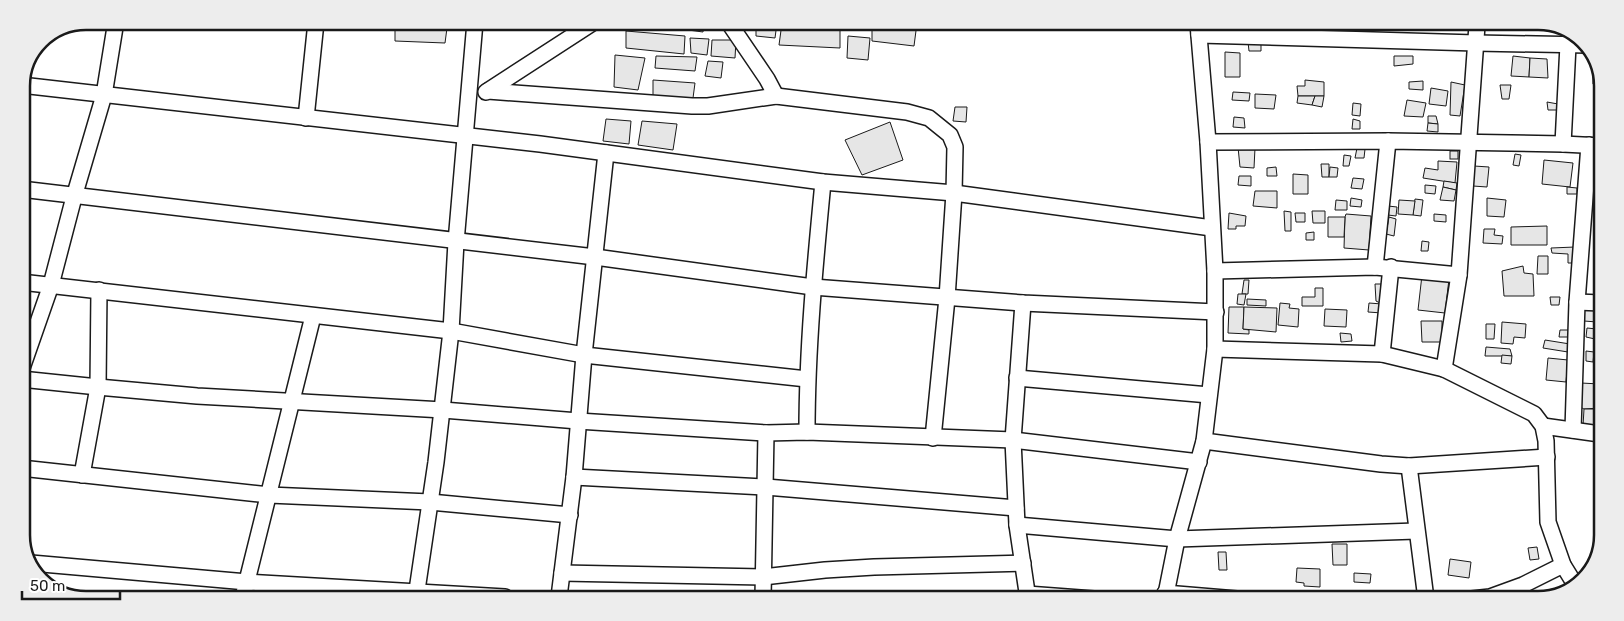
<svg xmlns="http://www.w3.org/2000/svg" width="1624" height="621" font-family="Rubik,sans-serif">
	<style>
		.building { fill: #e6e6e6; stroke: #1a1a1a }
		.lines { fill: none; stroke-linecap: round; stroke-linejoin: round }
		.minor-casing { stroke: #1a1a1a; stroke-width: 18 }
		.minor { stroke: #fff; stroke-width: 15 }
		.rim { fill: none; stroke: #1a1a1a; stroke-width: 2.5 }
	</style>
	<rect width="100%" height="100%" fill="#fff"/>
	<g class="building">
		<polygon points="667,23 704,23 703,32 666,27"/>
		<polygon points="756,23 777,23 775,38 756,36"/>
		<polygon points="782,23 840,23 840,48 779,45"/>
		<polygon points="907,23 917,23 914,46 872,41 872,28"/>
		<polygon points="395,28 447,28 445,43 395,41"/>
		<polygon points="626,31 685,36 684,54 626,48"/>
		<polygon points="848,36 870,38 868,60 847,58"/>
		<polygon points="690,38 709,39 707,55 691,53"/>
		<polygon points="712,40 736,40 735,58 711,56"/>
		<polygon points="1248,42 1261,43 1261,51 1249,51"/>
		<polygon points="1225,52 1240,53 1240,77 1225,77"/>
		<polygon points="615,55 645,58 638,90 614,87"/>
		<polygon points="656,56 697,57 695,71 655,68"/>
		<polygon points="1394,56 1413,56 1413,64 1394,66"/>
		<polygon points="1513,56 1530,58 1529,77 1511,76"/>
		<polygon points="1530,58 1547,59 1548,78 1529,77"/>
		<polygon points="1593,58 1603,82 1603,84 1593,84"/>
		<polygon points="708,61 723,62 721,78 705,76"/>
		<polygon points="653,80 695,83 693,98 653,96"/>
		<polygon points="1305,80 1324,82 1324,96 1298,96 1297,86 1305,86"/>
		<polygon points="1423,81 1423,90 1409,89 1409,82"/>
		<polygon points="1451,82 1465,85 1460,116 1450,115"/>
		<polygon points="1500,85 1511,85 1509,99 1502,99"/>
		<polygon points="1431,88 1448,91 1446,106 1429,104"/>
		<polygon points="1233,92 1250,93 1249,101 1232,100"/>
		<polygon points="1255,94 1276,95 1274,109 1255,108"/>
		<polygon points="1298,96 1315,96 1312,105 1297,103"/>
		<polygon points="1315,96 1324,96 1322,107 1312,105"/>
		<polygon points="1407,100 1426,103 1423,117 1404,116"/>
		<polygon points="1547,102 1558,104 1557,110 1548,110"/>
		<polygon points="1353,103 1361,104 1360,116 1352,115"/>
		<polygon points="955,107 967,107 966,122 953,121"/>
		<polygon points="1428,116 1436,116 1438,124 1428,123"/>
		<polygon points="1234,117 1244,118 1245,128 1233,127"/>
		<polygon points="606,119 631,121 629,144 603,141"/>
		<polygon points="1353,119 1360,121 1360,129 1352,129"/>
		<polygon points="642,121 677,124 673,150 638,145"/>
		<polygon points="890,122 903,160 862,175 845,140"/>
		<polygon points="1428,123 1438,124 1438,132 1427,131"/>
		<polygon points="1238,147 1255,148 1254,168 1240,167"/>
		<polygon points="1357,148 1365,149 1364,158 1355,158"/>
		<rect x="1450" y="151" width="8" height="8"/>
		<polygon points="1515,154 1521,155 1519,166 1513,165"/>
		<polygon points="1344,155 1351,156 1349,166 1343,166"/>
		<polygon points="1544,160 1573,163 1570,187 1542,184"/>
		<polygon points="1438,161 1457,162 1455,183 1423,178 1425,168 1438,170"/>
		<polygon points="1321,164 1329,164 1329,177 1322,177"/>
		<polygon points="1474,166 1489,167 1487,187 1473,186"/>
		<polygon points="1276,167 1277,176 1267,176 1267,168"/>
		<polygon points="1330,167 1338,168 1337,177 1329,177"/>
		<polygon points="1293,174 1308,175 1308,194 1293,194"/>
		<polygon points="1239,176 1251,176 1251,186 1238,185"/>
		<polygon points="1353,178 1364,179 1362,189 1351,188"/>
		<polygon points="1444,181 1457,183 1456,190 1443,187"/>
		<polygon points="1425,185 1436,186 1435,194 1425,193"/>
		<polygon points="1443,187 1456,190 1454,201 1440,200"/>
		<polygon points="1567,187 1577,188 1577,194 1567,194"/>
		<polygon points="1255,191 1277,191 1277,208 1253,206"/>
		<polygon points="1351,198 1362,200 1361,207 1350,206"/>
		<polygon points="1487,198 1506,200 1504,217 1487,216"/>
		<polygon points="1415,199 1423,200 1421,216 1413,215"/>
		<polygon points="1336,200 1347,201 1347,210 1335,210"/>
		<polygon points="1399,200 1415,201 1413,215 1398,214"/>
		<polygon points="1388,206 1397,207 1396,216 1388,215"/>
		<polygon points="1284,211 1291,212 1291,231 1285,231"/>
		<polygon points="1312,211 1325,211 1325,223 1313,223"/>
		<polygon points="1229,213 1246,216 1245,226 1236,226 1236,229 1228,229"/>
		<polygon points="1295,213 1305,213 1305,222 1296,222"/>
		<polygon points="1346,214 1371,216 1369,250 1344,248 1345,217"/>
		<polygon points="1434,214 1446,215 1446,222 1434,221"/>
		<polygon points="1328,217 1345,217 1344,237 1328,237"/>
		<polygon points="1389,217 1396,219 1394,236 1386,234"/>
		<polygon points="1547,226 1547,245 1511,245 1511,227"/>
		<polygon points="1484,229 1495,229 1494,235 1503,236 1502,244 1483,243"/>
		<polygon points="1314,232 1314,240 1306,240 1306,233"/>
		<polygon points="1422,241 1429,242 1428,251 1421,251"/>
		<polygon points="1575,247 1574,263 1568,263 1568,254 1552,253 1551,248"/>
		<polygon points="1538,256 1548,256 1548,274 1537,274"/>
		<polygon points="1523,266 1524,273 1533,274 1534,296 1504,296 1502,271"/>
		<polygon points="1422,275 1449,279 1445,313 1418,310"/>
		<polygon points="1244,280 1249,280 1248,294 1242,294"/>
		<polygon points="1375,284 1384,284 1382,304 1376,301"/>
		<polygon points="1315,288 1323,288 1323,306 1302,306 1302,297 1315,297"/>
		<polygon points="1238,294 1246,294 1244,305 1237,304"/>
		<polygon points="1550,297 1560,297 1559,305 1551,305"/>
		<polygon points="1247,299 1266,300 1266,306 1247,305"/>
		<polygon points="1585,302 1599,305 1597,322 1584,321"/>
		<polygon points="1280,303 1290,304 1289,308 1299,309 1298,327 1278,325"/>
		<polygon points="1369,303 1382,304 1382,313 1368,312"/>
		<polygon points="1229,307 1244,307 1243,329 1249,330 1249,334 1228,333"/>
		<polygon points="1244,307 1277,308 1276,332 1243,329"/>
		<polygon points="1325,309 1347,310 1346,327 1324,326"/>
		<polygon points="1421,321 1442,321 1442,342 1422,342"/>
		<polygon points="1502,322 1526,324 1525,338 1514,337 1513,344 1501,343"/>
		<polygon points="1486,324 1495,324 1494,339 1486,339"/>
		<polygon points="1587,328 1597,329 1595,339 1586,337"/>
		<polygon points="1560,330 1570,330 1570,337 1559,337"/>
		<polygon points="1340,333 1351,334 1352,341 1341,342"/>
		<polygon points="1595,339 1601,340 1601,352 1594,352"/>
		<polygon points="1545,340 1570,344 1568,352 1543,348"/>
		<polygon points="1486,347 1510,349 1512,356 1485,356"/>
		<polygon points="1586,351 1594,352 1593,362 1586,361"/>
		<polygon points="1502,355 1512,356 1511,364 1501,363"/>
		<polygon points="1548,358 1568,360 1566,382 1546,380"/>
		<polygon points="1581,383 1600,384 1600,408 1584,409 1580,407"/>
		<polygon points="1584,409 1600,409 1600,427 1583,426"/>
		<polygon points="1332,544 1347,544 1347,565 1333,565"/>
		<polygon points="1537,547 1539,559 1530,560 1528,548"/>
		<polygon points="1218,552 1226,552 1227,570 1219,570"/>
		<polygon points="1450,559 1471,562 1469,578 1448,575"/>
		<polygon points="1297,568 1320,569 1320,587 1304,586 1304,583 1296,582"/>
		<polygon points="1354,573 1371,574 1370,583 1354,582"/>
	</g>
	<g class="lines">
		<g class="minor-casing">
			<g id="minor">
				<polyline points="729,23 767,79 776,96"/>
				<polyline points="1199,35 1476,43 1587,45"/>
				<polyline points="21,85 540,144 823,182 954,193 1212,228"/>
				<polyline points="488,91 692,106 708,106 776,96 907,112 929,118 950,135 955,147 954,193 947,298 933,438"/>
				<polyline points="486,92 594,22"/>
				<polyline points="306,118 316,22"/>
				<polyline points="1208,142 1388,141 1563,144 1602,146"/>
				<polyline points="1563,144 1568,45"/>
				<polyline points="21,189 595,257 813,287 1023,303 1216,312"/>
				<polyline points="1375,267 1388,141"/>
				<polyline points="1215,271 1375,267 1459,275"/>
				<polyline points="21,282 451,331 584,355 807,379"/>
				<polyline points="1577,302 1601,303"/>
				<polyline points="1023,303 1013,440 1017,525 1028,599"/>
				<polyline points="1215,349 1382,354 1444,369 1534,414 1543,426 1546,441 1548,522 1563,565 1576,586"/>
				<polyline points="1382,354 1391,267"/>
				<polyline points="1444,369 1459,275 1477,25"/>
				<polyline points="21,371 51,285 74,197 104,95 116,21"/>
				<polyline points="1017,378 1209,395"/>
				<polyline points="21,379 98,387 197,396 443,410 578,421 766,433 807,432 1013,440 1199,462"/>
				<polyline points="1543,426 1600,434"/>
				<polyline points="1573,430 1577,302 1589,145"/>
				<path d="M807,432c0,-84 8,-167 16,-250"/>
				<polyline points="1204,441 1381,464 1409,466 1547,457"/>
				<polyline points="1409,466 1426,599"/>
				<polyline points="21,468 269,495 430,502 570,515"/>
				<polyline points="82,475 98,387 99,290"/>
				<polyline points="574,477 766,487 1016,508"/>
				<polyline points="1017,525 1177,539 1416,531"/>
				<polyline points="31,563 247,582 505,597"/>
				<polyline points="562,573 763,577 825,570 874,567 1023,563"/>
				<polyline points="1165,593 1237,599"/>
				<polyline points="1027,594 1094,599"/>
				<polyline points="243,597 313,316"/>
				<polyline points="416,597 436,462 451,331 456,242 475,22"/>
				<polyline points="559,597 574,477 584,355 606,153"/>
				<polyline points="763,598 766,433"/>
				<polyline points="1165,599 1177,539 1204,441 1215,349 1215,271 1208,142 1198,24"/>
				<polyline points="1462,600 1490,597 1523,585 1563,565"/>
			</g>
		</g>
		<use href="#minor" class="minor"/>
	</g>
	<path d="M0 0H1624V621H0ZM86 30H1538A56 56 0 0 1 1594 86V535A56 56 0 0 1 1538 591H86A56 56 0 0 1 30 535V86A56 56 0 0 1 86 30Z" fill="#ededed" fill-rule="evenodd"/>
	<path class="rim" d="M86 30H1538A56 56 0 0 1 1594 86V535A56 56 0 0 1 1538 591H86A56 56 0 0 1 30 535V86A56 56 0 0 1 86 30Z"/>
	<path d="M22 591v8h98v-8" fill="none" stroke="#1a1a1a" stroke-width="2.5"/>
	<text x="30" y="591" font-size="15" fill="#1a1a1a" stroke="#ffffff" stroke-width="4" paint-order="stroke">50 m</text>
</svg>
